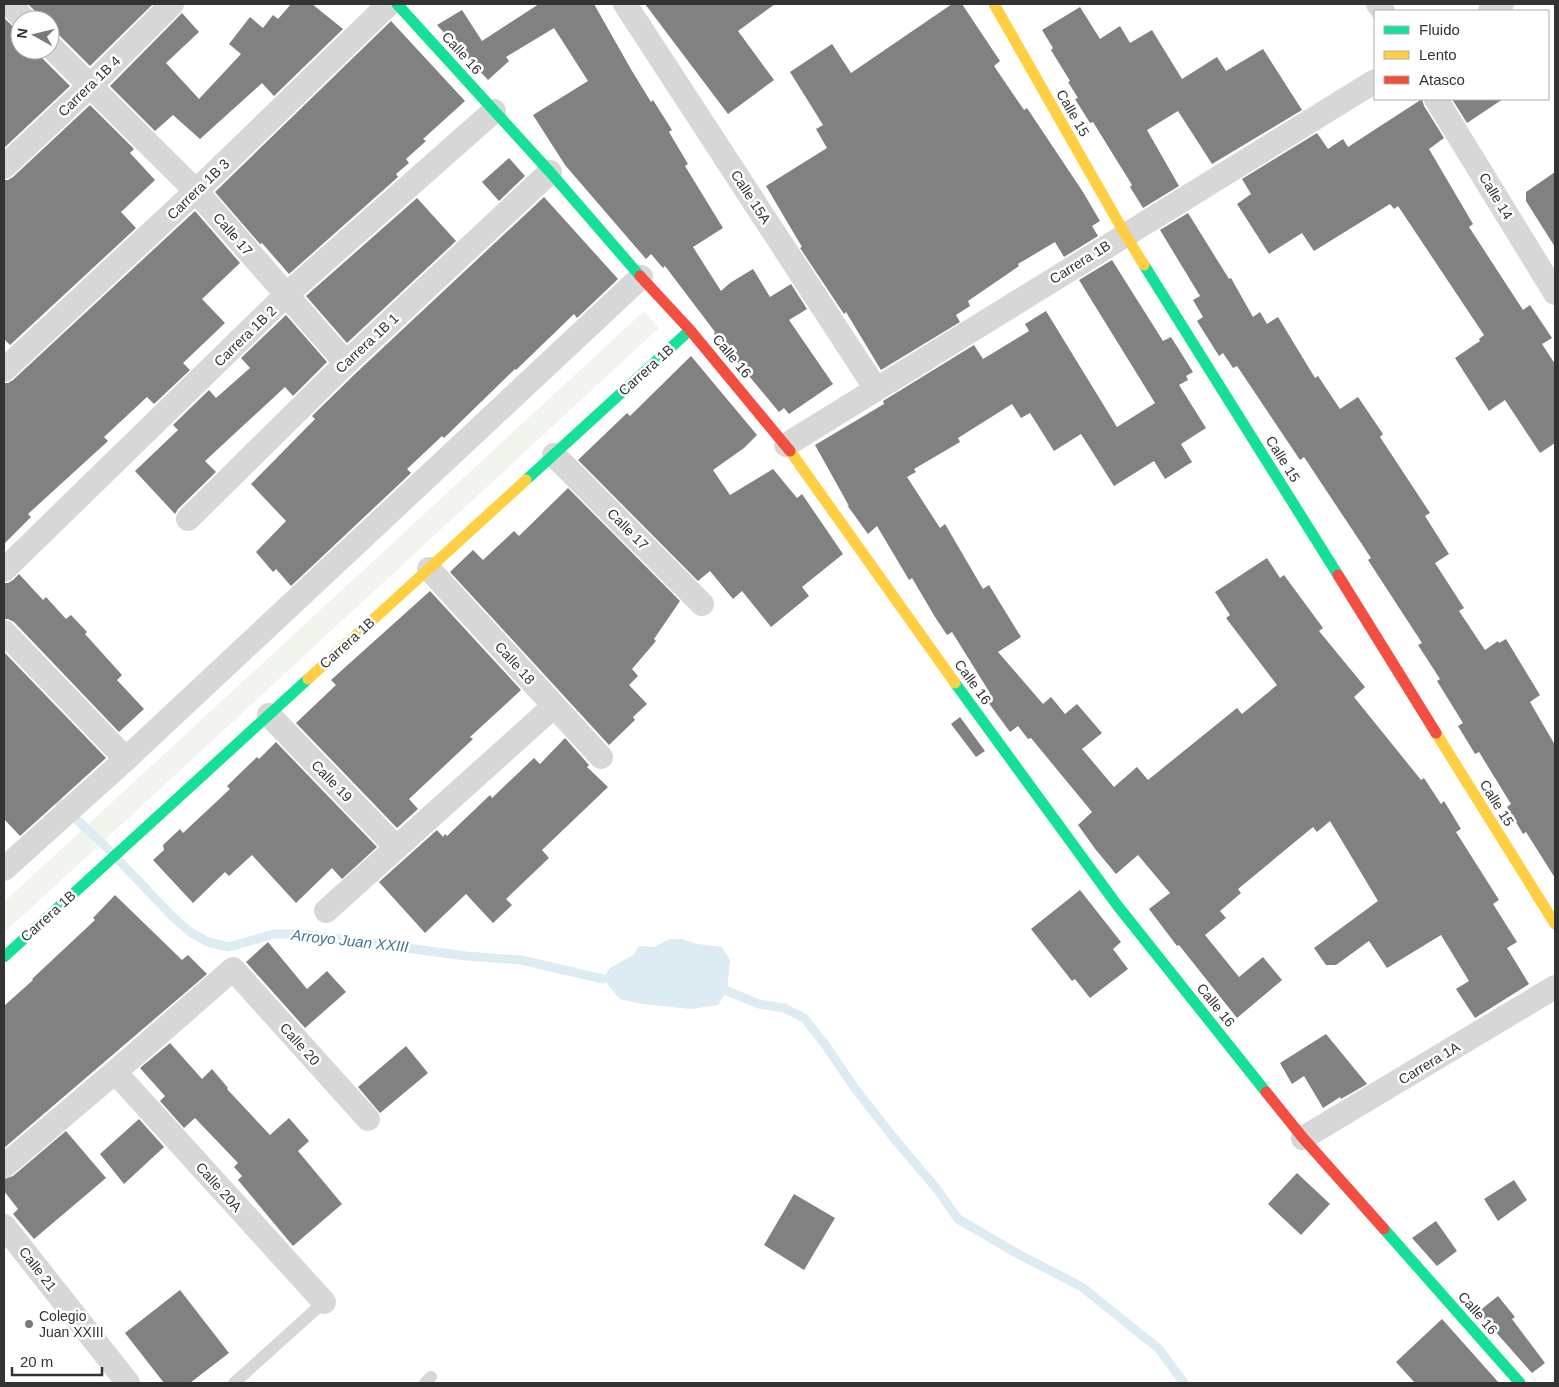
<svg xmlns="http://www.w3.org/2000/svg" width="1559" height="1387" font-family="Arial,sans-serif">
	<style>
		.green { fill: #f1f5ed }
		.water { fill: #ddebf3 }
		.lines { fill: none; stroke-linecap: round; stroke-linejoin: round }
		.stream { stroke: #ddebf3; stroke-width: 9 }
		.building { fill: #818181 }
		.lane { stroke: #d7d7d7; stroke-width: 12 }
		.street { stroke: #d7d7d7; stroke-width: 24 }
		.fast { stroke: #16e098; stroke-width: 11 }
		.slow { stroke: #ffcf43; stroke-width: 11 }
		.jam { stroke: #f24e42; stroke-width: 11 }
		.poi-dot { fill: #7a7a7a; stroke: #fff; stroke-width: 2 }
		.labels { text-anchor: middle; stroke-width: 5; stroke-linejoin: round; paint-order: stroke }
		.street-label { font-size: 14px; fill: #333; stroke: #fff }
		.poi-label { font-size: 14px; fill: #333; stroke: #fff; text-anchor: start }
		.water-label { font-size: 15px; font-style: italic; fill: #3f7597; stroke: #fff }
	</style>
	<rect width="100%" height="100%" fill="#fff"/>
	<polygon class="green" points="644,311 659,328 4,933 4,902"/>
	<polygon class="water" points="670,939 682,939 697,944 722,947 730,960 727,991 718,1005 691,1009 642,1004 620,999 603,979 610,968 633,955 639,946 654,947"/>
	<g class="lines">
		<g class="stream">
			<polyline points="51,792 62,806 105,846 173,917 190,932 208,942 229,947 274,934 302,934 466,956 521,960 603,979"/>
			<polyline points="727,991 759,1004 784,1008 804,1018 824,1043 854,1087 893,1137 936,1188 958,1219 1020,1255 1082,1287 1159,1349 1184,1383"/>
		</g>
	</g>
	<g class="building">
		<polygon points="28,4 153,4 90,66 60,36 54,33 50,33 50,20 38,20 38,16 35,11"/>
		<polygon points="291,4 312,4 343,29 274,96 262,83 200,139 173,115 155,131 110,86 182,13 199,32 166,63 199,99 241,54 229,44 250,17 263,28 273,15 278,19"/>
		<polygon points="539,4 594,4 632,71 651,102 653,100 672,130 669,132 688,164 685,166 723,228 693,247 721,291 730,283 753,269 770,297 791,284 807,309 789,320 833,384 789,414 784,408 779,412 714,334 715,332 665,266 663,268 651,254 646,259 565,165 533,115 588,81 554,28 506,57 509,61 488,80 437,25 462,10 482,41"/>
		<polygon points="645,4 775,4 738,31 774,80 728,114"/>
		<polygon points="952,4 962,4 1000,61 994,66 1024,110 1027,108 1083,192 1100,221 1092,226 1098,236 1064,257 1055,242 1018,264 1019,266 968,301 970,306 956,315 960,322 881,370 846,312 844,314 800,248 802,247 766,186 827,148 816,129 823,125 790,72 832,44 851,73"/>
		<polygon points="1080,7 1100,39 1120,26 1130,43 1152,30 1182,79 1217,57 1226,71 1263,49 1302,110 1212,164 1178,111 1147,130 1179,186 1143,208 1130,187 1132,185 1093,122 1090,123 1075,99 1078,98 1068,82 1070,81 1051,50 1053,48 1042,30"/>
		<polygon points="4,18 20,33 20,50 37,50 40,56 70,86 4,148"/>
		<polygon points="391,21 465,101 423,139 426,141 406,159 409,163 396,174 398,177 289,274 262,243 260,244 215,192"/>
		<polygon points="1422,99 1424,106 1444,138 1429,149 1473,224 1469,227 1523,310 1530,305 1552,338 1542,344 1555,364 1555,443 1540,453 1505,400 1489,411 1455,358 1480,341 1479,339 1484,335 1398,206 1394,209 1390,204 1314,251 1302,233 1269,254 1237,204 1251,194 1242,179 1317,133 1328,149 1343,139 1348,147"/>
		<polygon points="1452,99 1503,99 1467,123"/>
		<polygon points="90,105 134,149 130,153 155,180 121,212 136,228 10,345 4,339 4,180 8,180 13,177"/>
		<polygon points="509,158 525,176 499,201 482,182"/>
		<polygon points="1555,172 1555,247 1526,201 1526,192"/>
		<polygon points="544,197 618,279 577,318 574,314 516,370 515,369 444,438 442,436 407,469 411,473 291,586 276,569 273,572 256,552 286,521 251,484 315,419 312,416 356,373"/>
		<polygon points="417,198 456,241 347,343 306,296"/>
		<polygon points="195,211 240,263 202,299 225,323 183,363 190,370 154,404 147,397 104,437 108,441 28,514 31,517 4,544 4,383 8,383 13,380"/>
		<polygon points="1188,213 1229,279 1231,278 1253,317 1260,312 1267,324 1278,317 1315,378 1318,376 1340,409 1358,397 1383,434 1380,437 1430,513 1425,516 1449,554 1435,563 1464,608 1459,611 1485,650 1498,641 1499,643 1506,639 1540,695 1530,702 1555,745 1555,878 1526,832 1523,834 1507,807 1511,804 1479,752 1475,754 1458,726 1463,723 1437,681 1440,679 1418,645 1422,643 1368,560 1371,558 1304,457 1300,460 1237,366 1233,368 1223,353 1219,356 1197,321 1203,317 1193,300 1200,296 1160,230"/>
		<polygon points="1112,260 1163,341 1171,337 1193,372 1186,376 1188,380 1179,385 1206,428 1181,444 1192,462 1165,479 1154,461 1114,486 1081,434 1054,451 1030,413 1021,418 1012,404 958,438 960,442 914,469 916,472 907,477 940,528 945,524 983,589 989,585 1021,637 998,652 1043,704 1051,697 1065,714 1077,704 1102,733 1082,749 1114,787 1137,767 1148,780 1237,708 1242,714 1277,685 1226,618 1230,615 1215,592 1267,558 1280,578 1284,575 1323,628 1319,631 1365,687 1354,697 1421,780 1424,778 1441,804 1444,801 1461,829 1456,832 1499,900 1493,904 1517,942 1507,948 1529,984 1475,1018 1456,989 1469,981 1441,935 1387,968 1369,941 1336,965 1326,965 1314,948 1378,901 1330,821 1317,832 1313,827 1238,889 1241,893 1220,911 1226,918 1205,935 1239,977 1263,957 1282,980 1237,1018 1179,945 1177,946 1149,909 1170,893 1138,855 1116,874 1096,850 1078,825 1092,812 1031,738 1028,739 1018,726 1010,732 985,698 990,693 952,632 947,635 935,617 912,578 909,580 877,526 868,534 847,505 849,506 815,445 884,404 883,401 974,345 983,359 1029,331 1025,324 1046,311 1117,427 1155,403 1079,280"/>
		<polygon points="286,315 327,362 293,396 285,387 205,461 216,472 178,509 175,514 135,471 178,430 173,425 209,390 216,398 250,368 241,358"/>
		<polygon points="691,356 757,435 744,448 713,470 730,495 773,469 797,498 802,494 843,554 802,587 809,596 771,627 742,591 733,599 710,571 698,581 578,460 627,413 630,416"/>
		<polygon points="568,488 680,601 654,639 656,641 632,669 638,676 629,685 647,704 633,717 635,720 609,745 450,572 473,550 483,560 514,531 519,536"/>
		<polygon points="19,574 43,600 46,597 66,619 71,615 87,632 85,634 122,675 117,680 144,709 119,732 14,622 8,619 4,619 4,583 8,583 13,580"/>
		<polygon points="430,591 521,690 470,737 473,739 409,799 418,809 397,828 296,723 336,685 331,680"/>
		<polygon points="4,652 106,758 20,836 4,819"/>
		<polygon points="960,717 985,751 976,757 951,724"/>
		<polygon points="565,738 589,765 587,767 608,787 542,850 549,858 506,899 512,905 493,923 466,894 425,933 379,882 437,830 443,837 445,834 447,836 490,795 492,798 534,758 540,764"/>
		<polygon points="276,742 377,847 342,879 332,868 296,903 252,855 229,876 225,872 193,903 153,860 164,850 163,845 180,829 183,833 230,789 227,786 257,757 259,759"/>
		<polygon points="1080,890 1121,942 1113,949 1128,969 1090,998 1075,979 1072,981 1031,929"/>
		<polygon points="115,895 182,960 188,955 207,974 4,1148 4,1006 33,980 32,979 95,920 93,918"/>
		<polygon points="268,942 307,989 327,971 346,992 305,1028 246,962"/>
		<polygon points="1326,1034 1367,1084 1341,1099 1340,1097 1323,1108 1304,1076 1292,1084 1280,1063"/>
		<polygon points="170,1043 202,1079 212,1069 228,1088 227,1089 270,1135 289,1118 309,1141 298,1151 342,1204 293,1246 238,1180 242,1176 234,1167 238,1163 195,1118 184,1128 160,1101 165,1096 140,1068"/>
		<polygon points="406,1046 428,1073 380,1113 358,1087"/>
		<polygon points="139,1119 164,1147 124,1184 100,1154"/>
		<polygon points="66,1131 106,1178 34,1239 13,1214 18,1209 4,1191 4,1179 13,1176"/>
		<polygon points="1297,1173 1330,1204 1301,1235 1268,1204"/>
		<polygon points="1514,1180 1527,1200 1498,1221 1484,1199"/>
		<polygon points="794,1194 835,1218 804,1270 764,1245"/>
		<polygon points="1436,1221 1457,1251 1437,1266 1412,1238"/>
		<polygon points="180,1290 229,1353 190,1383 164,1383 125,1333"/>
		<polygon points="1498,1296 1515,1317 1512,1319 1545,1363 1532,1373 1478,1312"/>
		<polygon points="1442,1319 1499,1383 1415,1383 1396,1362"/>
	</g>
	<g class="lines">
		<g class="lane">
			<polyline points="234,1383 324,1302"/>
			<polyline points="425,1383 431,1377"/>
		</g>
		<g class="street">
			<polyline points="9,4 25,20"/>
			<polyline points="625,4 876,389"/>
			<polyline points="1378,4 1383,11"/>
			<polyline points="1490,11 1502,4"/>
			<polyline points="50,46 196,191 346,363"/>
			<polyline points="1436,99 1555,293"/>
			<polyline points="4,167 89,87 172,4"/>
			<polyline points="4,370 196,191 389,4"/>
			<polyline points="786,445 1375,81"/>
			<polyline points="554,455 702,604"/>
			<polyline points="188,519 346,363 550,172"/>
			<polyline points="429,569 601,757"/>
			<polyline points="4,570 286,295 494,111"/>
			<polyline points="4,632 126,759"/>
			<polyline points="269,715 396,847"/>
			<polyline points="4,869 126,759 641,277"/>
			<polyline points="326,911 554,706"/>
			<polyline points="115,1072 324,1302"/>
			<polyline points="1303,1138 1555,987"/>
			<polyline points="4,1166 115,1072 233,969 368,1119"/>
			<polyline points="4,1226 128,1383"/>
		</g>
		<g class="fast">
			<polyline points="397,4 550,172 640,276"/>
			<polyline points="1144,265 1338,575"/>
			<polyline points="526,480 690,330"/>
			<polyline points="955,683 1117,905 1266,1092"/>
			<polyline points="4,957 308,679"/>
			<polyline points="1384,1229 1520,1383"/>
		</g>
		<g class="slow">
			<polyline points="994,4 1125,234 1144,265"/>
			<polyline points="790,451 955,683"/>
			<polyline points="308,679 526,480"/>
			<polyline points="1436,733 1555,924"/>
		</g>
		<g class="jam">
			<polyline points="640,276 690,330 790,451"/>
			<polyline points="1338,575 1436,733"/>
			<polyline points="1266,1092 1303,1138 1384,1229"/>
		</g>
	</g>
	<circle class="poi-dot" cx="29" cy="1324" r="5"/>
	<g class="labels">
		<g class="street-label">
			<text transform="translate(462 53) rotate(48)" y="5">Calle 16</text>
			<text transform="translate(89 86) rotate(-44)" y="5">Carrera 1B 4</text>
			<text transform="translate(1073 113) rotate(60)" y="5">Calle 15</text>
			<text transform="translate(198 189) rotate(-44)" y="5">Carrera 1B 3</text>
			<text transform="translate(1496 196) rotate(59)" y="5">Calle 14</text>
			<text transform="translate(751 197) rotate(57)" y="5">Calle 15A</text>
			<text transform="translate(233 234) rotate(49)" y="5">Calle 17</text>
			<text transform="translate(1080 262) rotate(-32)" y="5">Carrera 1B</text>
			<text transform="translate(245 336) rotate(-44)" y="5">Carrera 1B 2</text>
			<text transform="translate(367 343) rotate(-43)" y="5">Carrera 1B 1</text>
			<text transform="translate(732 356) rotate(50)" y="5">Calle 16</text>
			<text transform="translate(646 370) rotate(-42)" y="5">Carrera 1B</text>
			<text transform="translate(1283 459) rotate(58)" y="5">Calle 15</text>
			<text transform="translate(628 529) rotate(45)" y="5">Calle 17</text>
			<text transform="translate(347 643) rotate(-42)" y="5">Carrera 1B</text>
			<text transform="translate(515 663) rotate(48)" y="5">Calle 18</text>
			<text transform="translate(973 682) rotate(54)" y="5">Calle 16</text>
			<text transform="translate(332 781) rotate(46)" y="5">Calle 19</text>
			<text transform="translate(1497 803) rotate(58)" y="5">Calle 15</text>
			<text transform="translate(48 916) rotate(-42)" y="5">Carrera 1B</text>
			<text transform="translate(1216 1005) rotate(51)" y="5">Calle 16</text>
			<text transform="translate(300 1044) rotate(48)" y="5">Calle 20</text>
			<text transform="translate(1429 1063) rotate(-31)" y="5">Carrera 1A</text>
			<text transform="translate(219 1187) rotate(48)" y="5">Calle 20A</text>
			<text transform="translate(38 1269) rotate(52)" y="5">Calle 21</text>
			<text transform="translate(1478 1313) rotate(49)" y="5">Calle 16</text>
		</g>
		<g class="poi-label">
			<text x="39" y="1321">Colegio<tspan x="39" dy="16">Juan XXIII</tspan></text>
		</g>
		<g class="water-label">
			<text transform="translate(350 941) rotate(6)" y="5">Arroyo Juan XXIII</text>
		</g>
	</g>
	<rect width="1559" height="1387" fill="none" stroke="#333333" stroke-width="10"/>
	<rect x="1374" y="10" width="175" height="90" fill="#ffffff" stroke="#adadad"/>
	<rect x="1384" y="26" width="25" height="8" fill="#16e098" stroke="#adadad"/>
	<text x="1419" y="35" font-size="15" fill="#333333">Fluido</text>
	<rect x="1384" y="51" width="25" height="8" fill="#ffcf43" stroke="#adadad"/>
	<text x="1419" y="60" font-size="15" fill="#333333">Lento</text>
	<rect x="1384" y="76" width="25" height="8" fill="#f24e42" stroke="#adadad"/>
	<text x="1419" y="85" font-size="15" fill="#333333">Atasco</text>
	<g transform="translate(35 35) rotate(278)"><circle r="24" fill="#ffffff" stroke="#adadad"/>
	<path d="M0-4L9 19L0 12L-9 19Z" fill="#7a7a7a"/>
	<text y="-8" font-size="14" font-weight="bold" text-anchor="middle" fill="#333333">N</text>
	</g>
	<path d="M12 1367v8h90v-8" fill="none" stroke="#333333" stroke-width="2.5"/>
	<text x="20" y="1367" font-size="15" fill="#333333" stroke="#ffffff" stroke-width="4" paint-order="stroke">20 m</text>
</svg>
